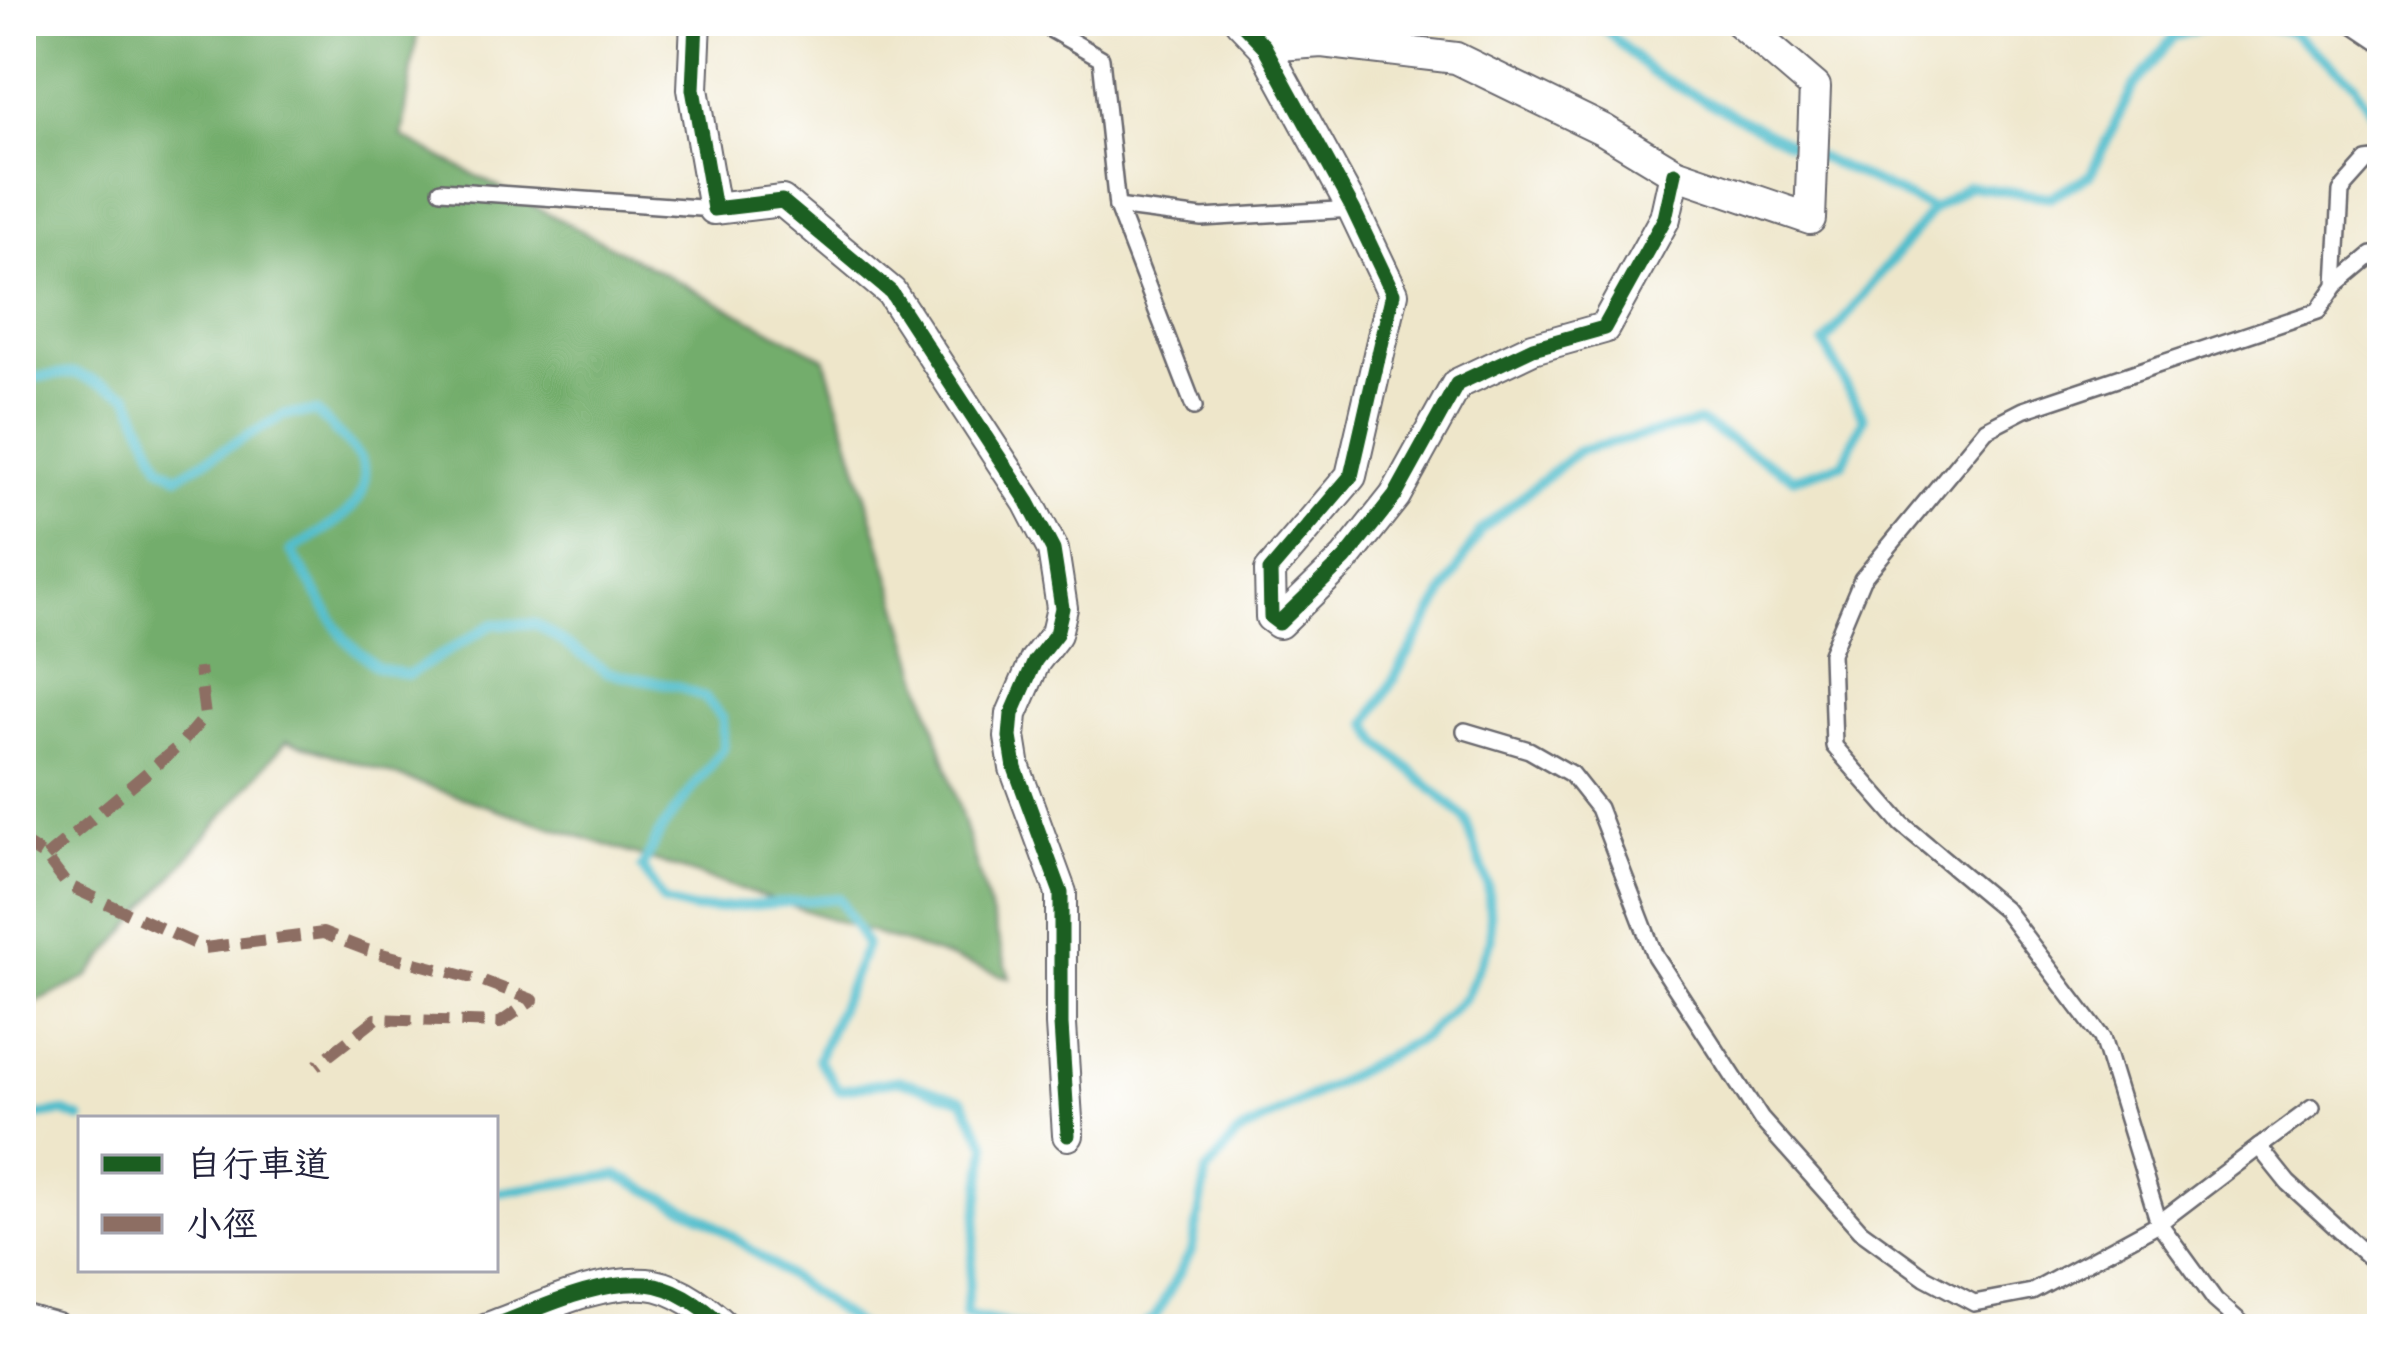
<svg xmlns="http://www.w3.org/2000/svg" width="2403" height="1350" font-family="Dekko,'LXGW WenKai TC',sans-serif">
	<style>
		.forest { fill: #73ad6c; stroke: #4a6854; stroke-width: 3 }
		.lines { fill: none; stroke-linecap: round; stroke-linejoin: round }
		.stream { stroke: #52becc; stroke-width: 10 }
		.lane-casing { stroke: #69676d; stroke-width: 20 }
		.street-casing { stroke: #69676d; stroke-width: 34 }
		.lane { stroke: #fff; stroke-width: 15 }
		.street { stroke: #fff; stroke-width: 30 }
		.quiet { stroke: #8d6e63; stroke-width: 12; stroke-dasharray: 24 12; stroke-linecap: butt }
		.cycleway-casing { stroke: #fff; stroke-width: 22 }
		.cycleway { stroke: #1b5e20; stroke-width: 15 }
	</style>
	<rect width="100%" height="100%" fill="#fff"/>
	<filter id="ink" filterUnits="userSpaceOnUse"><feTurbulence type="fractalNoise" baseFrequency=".00833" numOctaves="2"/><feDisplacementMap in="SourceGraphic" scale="24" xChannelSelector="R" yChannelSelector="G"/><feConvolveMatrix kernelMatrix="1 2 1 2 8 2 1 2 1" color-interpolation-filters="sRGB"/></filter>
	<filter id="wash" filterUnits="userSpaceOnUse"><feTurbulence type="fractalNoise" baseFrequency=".004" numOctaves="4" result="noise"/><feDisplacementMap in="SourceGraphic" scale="48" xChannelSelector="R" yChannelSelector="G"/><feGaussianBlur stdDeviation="2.7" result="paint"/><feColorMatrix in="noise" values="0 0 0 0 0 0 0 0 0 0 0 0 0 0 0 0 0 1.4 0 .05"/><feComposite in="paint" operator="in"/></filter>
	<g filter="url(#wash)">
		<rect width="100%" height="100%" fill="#eee6ca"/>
		<polygon class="forest" points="21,21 419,21 402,137 825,358 1010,978 287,740 87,978 21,1010"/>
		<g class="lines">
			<g class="stream">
				<polyline points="1596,21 1652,73 1788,143 1933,209"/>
				<polyline points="2244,21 2291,32 2354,83 2382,129"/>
				<path d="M21,379l53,-6 55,22 32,71 17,10 106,-61 32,-3c11,12 41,38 46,50 16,45 -40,68 -71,89l54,89 31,27 32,8 85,-51h43l71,48 70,14 28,12 18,21v30l-61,80 -20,39 22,34 29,8 146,-12 27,47 -48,114 21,31 60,-10 64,20 24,45 -22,170 66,14"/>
				<polyline points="21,1118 63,1112 81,1119"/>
				<polyline points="495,1193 617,1175 709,1220 863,1329"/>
				<polyline points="1139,1329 1155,1317 1192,1250 1207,1172 1237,1135 1425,1036 1466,996 1491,939 1488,885 1465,818 1380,743 1368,723 1480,531 1578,451 1700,422 1794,478 1843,463 1864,418 1824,344 1933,209 1968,186 2050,197 2090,175 2133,87 2173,37 2223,21"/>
			</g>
		</g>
	</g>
	<g filter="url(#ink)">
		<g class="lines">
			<g class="lane-casing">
				<g id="lane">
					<polyline points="1036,21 1101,58 1117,207 1194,407"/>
					<polyline points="2349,21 2382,43"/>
					<polyline points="441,190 714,209"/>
					<polyline points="1117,207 1202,218 1353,209"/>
					<polyline points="2336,285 2372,255 2382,255"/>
					<polyline points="1465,731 1529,750 1571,774 1598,808 1655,956 1761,1119 1860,1230 1925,1277 1974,1303 2032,1292 2159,1223 2259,1147 2288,1183 2382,1269"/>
					<polyline points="2259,1147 2312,1108"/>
					<polyline points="2248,1329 2215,1300 2159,1223 2102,1038 2004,909 1902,824 1834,746 1831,653 1862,579 1986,429 2023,410 2318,311 2336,285 2341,191 2367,162 2382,160"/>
				</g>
			</g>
			<g class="street-casing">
				<g id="street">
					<polyline points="696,21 693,89 714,209 782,201 891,292 1028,502 1053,550 1062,608 1056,634 1035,661 1012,714 1010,737 1015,768 1061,893 1061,1025 1068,1135"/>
					<polyline points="1240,21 1264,46 1353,209 1393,293 1351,476 1270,571 1271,617 1279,623 1345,559 1395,496 1457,384 1533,348 1604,328 1665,218 1675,173"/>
					<polyline points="1264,46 1322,42 1456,58 1604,130 1675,173 1810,219 1815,87 1738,21"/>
					<polyline points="21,1319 57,1329"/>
					<path d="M485,1329c49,-17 108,-49 162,-45 29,2 60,26 80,45"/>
				</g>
			</g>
			<use href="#lane" class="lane"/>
			<use href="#street" class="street"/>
			<g class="quiet">
				<polyline points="21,480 24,478"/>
				<polyline points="21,841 46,857 67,885 204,948 323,933 367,950 483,981 533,1000 500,1023 376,1019 317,1065"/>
				<polyline points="46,857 180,745 205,716 199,668"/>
			</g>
			<g class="cycleway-casing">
				<g id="cycleway">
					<polyline points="696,21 693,89 714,209 782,201 891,292 1028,502 1053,550 1062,608 1056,634 1035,661 1012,714 1010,737 1015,768 1061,893 1061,1025 1068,1135"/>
					<polyline points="1240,21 1264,46 1353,209 1393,293 1351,476 1270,571 1271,617 1279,623 1345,559 1395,496 1457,384 1533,348 1604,328 1665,218 1675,173"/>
					<path d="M485,1329c49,-17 108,-49 162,-45 29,2 60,26 80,45"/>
				</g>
			</g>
			<use href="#cycleway" class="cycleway"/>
		</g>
	</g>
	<rect width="2403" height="1350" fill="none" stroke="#fff" stroke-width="72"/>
	<rect x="78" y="1116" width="420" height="156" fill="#ffffff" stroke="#a7a7b1" stroke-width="3"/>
	<rect x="102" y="1155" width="60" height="18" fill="#1b5e20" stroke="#a7a7b1" stroke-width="3"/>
	<text x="186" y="1176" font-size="36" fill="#22223b">自行車道</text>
	<rect x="102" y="1215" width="60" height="18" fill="#8d6e63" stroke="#a7a7b1" stroke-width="3"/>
	<text x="186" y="1236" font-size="36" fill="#22223b">小徑</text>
</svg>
